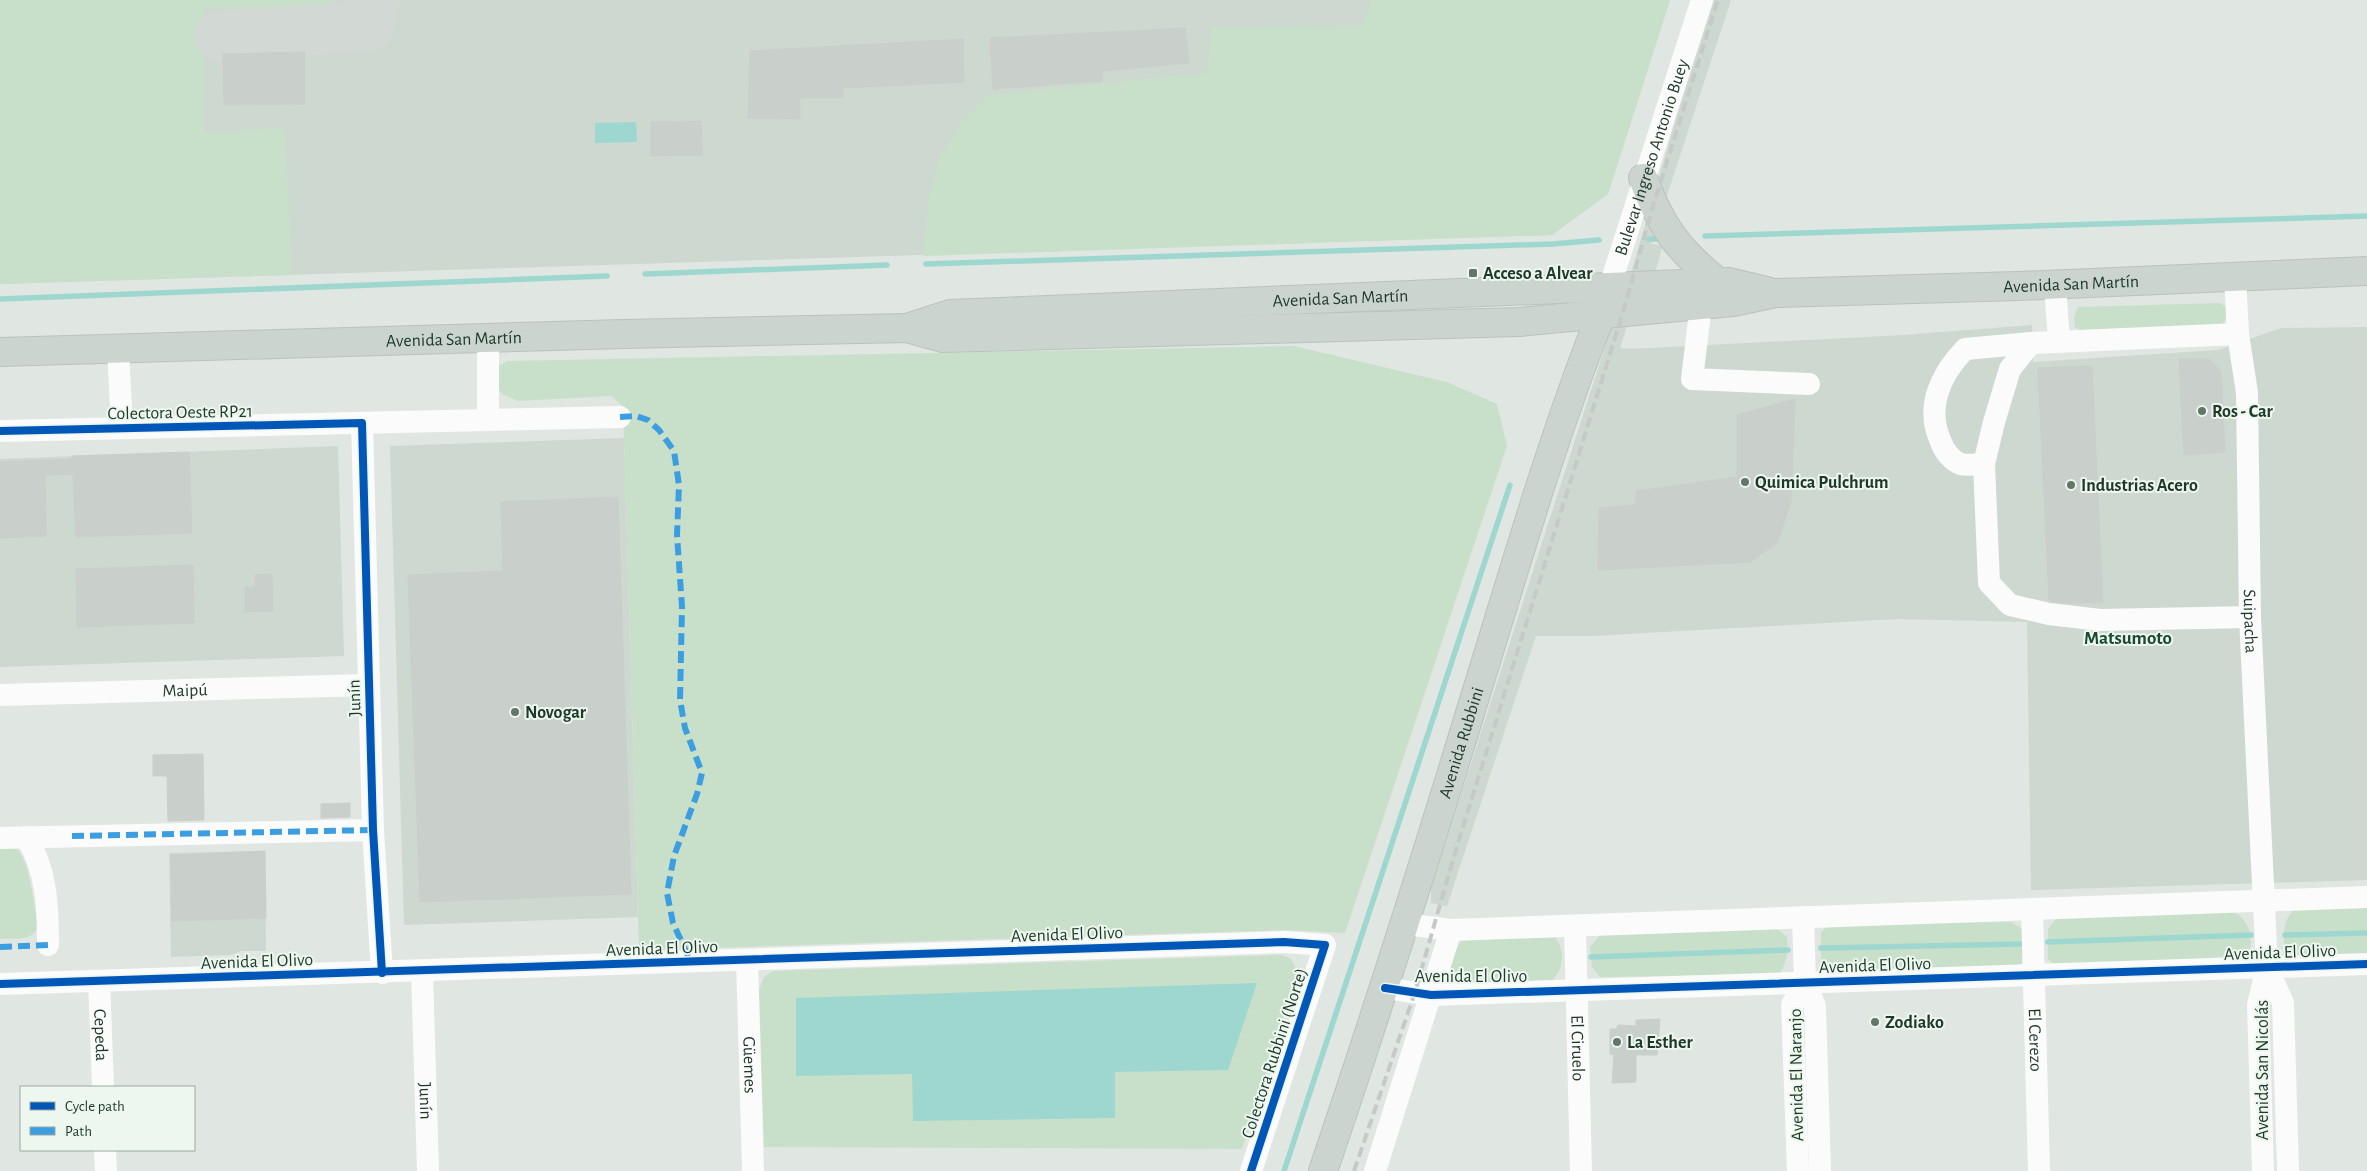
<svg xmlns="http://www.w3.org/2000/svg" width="2367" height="1171" font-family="'Alegreya Sans',sans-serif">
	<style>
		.built { fill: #cdd8d0 }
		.green { fill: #c8e0c9 }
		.water { fill: #9ed7cf }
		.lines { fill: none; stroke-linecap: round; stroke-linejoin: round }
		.stream { stroke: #9ed7cf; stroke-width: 5.5 }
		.taxiway { stroke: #d2d8d4; stroke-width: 51 }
		.building { fill: #c9cfca; stroke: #c9cfca }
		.major-casing { stroke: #bac3be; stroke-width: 30 }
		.minor { stroke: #fafbfa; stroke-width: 22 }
		.major { stroke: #cbd4cf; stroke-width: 28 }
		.rail { stroke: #c5c9c7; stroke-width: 4; stroke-dasharray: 10 5; stroke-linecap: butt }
		.quiet { stroke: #3c9ee1; stroke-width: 6; stroke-dasharray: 12 6; stroke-linecap: butt }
		.cycleway-casing { stroke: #edf6ef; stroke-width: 11 }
		.cycleway { stroke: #0057b8; stroke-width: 8 }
		.poi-dot { fill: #62766a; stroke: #edf6ef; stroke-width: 2 }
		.labels { text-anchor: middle; stroke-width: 4; stroke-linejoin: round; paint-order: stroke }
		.street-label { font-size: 18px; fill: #1e392a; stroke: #edf6ef }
		.poi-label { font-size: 18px; font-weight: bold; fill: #1e392a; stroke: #edf6ef; text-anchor: start }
		.neighbourhood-label { font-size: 19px; font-weight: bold; fill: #1b4a32; stroke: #edf6ef }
	</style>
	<rect width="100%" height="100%" fill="#e0e6e1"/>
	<g class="built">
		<polygon points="0,0 1670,0 1608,194 1552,235 0,284"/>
		<polygon points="1714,0 1731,0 1651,244 1663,245 1654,276 1630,277 1679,108"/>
		<polygon points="1612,325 1627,326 1620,348 1630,349 1904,335 2032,325 2033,362 2218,350 2281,328 2367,327 2367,880 2031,890 2027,622 1897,619 1592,636 1536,636 1447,906 1431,903 1431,888"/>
		<polygon points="624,438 638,917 404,925 390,446"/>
		<polygon points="338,446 344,656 0,667 0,459"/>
		<polygon points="265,851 266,951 242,951 230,955 171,957 169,853"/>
	</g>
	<g class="green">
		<polygon points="0,0 334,0 333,9 205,8 203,132 285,128 292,275 0,284"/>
		<polygon points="1371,0 1670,0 1608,194 1552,235 923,256 928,203 939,158 962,122 989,95 1208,73 1211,27 1363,26"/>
		<polygon points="2220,303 2226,307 2228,314 2221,327 2083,332 2075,327 2074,317 2078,307"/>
		<polygon points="1294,346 1447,382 1497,404 1507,446 1345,933 1287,930 639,950 623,406 611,396 518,401 502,394 495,384 498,366 508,361"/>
		<path d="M0,845c7,0 13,0 18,5 12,13 16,56 20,75 -3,17 -24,13 -38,14z"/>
		<path d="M2367,907v50l-78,1c-8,-13 -8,-40 7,-49z"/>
		<path d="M2234,912c14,8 20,24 15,40l-7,4 -184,11 -10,-8v-30l9,-11z"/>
		<polygon points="2011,922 2022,929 2023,962 2016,970 1827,972 1821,964 1821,932 1829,925"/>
		<path d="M1775,927l12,10c1,15 1,24 -8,37l-179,3 -8,-10 -2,-20 10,-12z"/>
		<path d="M1555,937c12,15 8,39 -9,47l-87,2c-15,-13 -8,-31 3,-46z"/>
		<polygon points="1281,955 1290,958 1295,966 1296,977 1242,1149 764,1147 759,990 764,977 773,971"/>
	</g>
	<g class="water">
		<polygon points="636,122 637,142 595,143 595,123"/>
		<polygon points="1257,983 1228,1070 1115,1072 1115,1118 913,1121 912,1074 796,1076 796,998"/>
	</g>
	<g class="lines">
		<g class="stream">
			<polyline points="1705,236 2367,216"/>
			<polyline points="1649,239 1658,239"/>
			<polyline points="926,264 1553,244 1599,240"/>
			<polyline points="645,274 887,265"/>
			<polyline points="0,299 607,276"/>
			<polyline points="2285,935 2367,933"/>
			<polyline points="2048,942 2251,935"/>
			<polyline points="1821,948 2024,944"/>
			<polyline points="1591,957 1788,950"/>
			<polyline points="1284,1171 1510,485"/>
		</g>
		<polyline class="taxiway" points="220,36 368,26 374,0"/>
	</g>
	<g class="building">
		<polygon points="1185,28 1189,63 1102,71 1103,81 993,89 990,38"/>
		<polygon points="963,39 964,82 843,88 843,98 800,98 800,119 748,118 750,51"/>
		<polygon points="305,52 305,104 224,105 223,54"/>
		<polygon points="701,121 702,155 651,156 651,122"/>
		<polygon points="2179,359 2209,359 2221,371 2225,452 2184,455"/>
		<polygon points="2092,366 2103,602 2069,603 2051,601 2049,600 2038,368"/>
		<polygon points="1795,399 1791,502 1777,543 1750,562 1598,570 1599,508 1635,505 1637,491 1737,477 1737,415"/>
		<polygon points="189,452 192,533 76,537 73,474 45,475 46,536 0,538 0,462 72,459 72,456"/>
		<polygon points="618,497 631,894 420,902 408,575 503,571 501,502"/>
		<polygon points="193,565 194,623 77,627 76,569"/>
		<polygon points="272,574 273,611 245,612 245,587 255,587 255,575"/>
		<polygon points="203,754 204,820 168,821 167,776 153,776 153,755"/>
		<polygon points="350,803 350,817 321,818 321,804"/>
		<polygon points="265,851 266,918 172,921 171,855"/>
		<polygon points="1660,1019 1657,1055 1636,1055 1636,1082 1612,1083 1614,1055 1610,1054 1610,1029 1616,1029 1618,1025 1636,1026 1636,1020"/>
	</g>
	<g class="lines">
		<g class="major-casing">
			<g id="major">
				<path d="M1643,178c18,49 35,72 75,104"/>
				<path id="s9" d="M907,328l43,-14 779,-32 38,9"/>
				<path id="s10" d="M0,352l624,-18 283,-6 36,10 576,-16 214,-20 43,-9 242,-7 349,-15"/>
				<path id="s11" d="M1323,1171c52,-153 101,-307 148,-461 41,-132 79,-266 130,-395"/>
			</g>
		</g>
		<g class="minor">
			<path id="s1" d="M2235,276l3,58 9,59 3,224 17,350 -9,38 5,166"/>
			<polyline points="2055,284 2059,342"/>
			<path id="s2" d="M1605,301l97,-301"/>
			<polyline points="1701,305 1692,379 1809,384"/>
			<polyline points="488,338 488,420"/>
			<polyline points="2031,343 2010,369 1994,422 1984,464 1989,583 2010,605 2049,614 2100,620 2250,617"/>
			<polyline points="118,349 122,428"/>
			<polyline points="362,423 373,830 382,973"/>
			<polyline points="0,431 620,417"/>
			<path d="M1984,464c-6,0 -17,2 -23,0 -9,-3 -17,-13 -20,-22 -16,-34 -1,-67 24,-93l66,-6 207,-9"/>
			<path id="s3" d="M0,695l369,-10"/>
			<path d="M26,837c21,33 22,70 22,108"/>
			<polyline points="0,838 373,830"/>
			<path id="s4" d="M2032,909l7,262"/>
			<polyline points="1803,917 1805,982 1815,1006 1820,1171"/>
			<polyline points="1406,924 1451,930 2367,897"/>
			<path id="s5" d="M1575,926l6,245"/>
			<path id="s6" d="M747,960l6,211"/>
			<polyline points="2267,967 2283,1003 2288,1171"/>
			<path id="s7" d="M422,971l6,200"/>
			<path id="s8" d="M99,981l4,106"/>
			<polyline points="0,984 1284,942 1325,945 1251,1171"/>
			<polyline points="1385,988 1431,995 2367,964"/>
			<polyline points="105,1150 106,1171"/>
			<polyline points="1375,1171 1451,930"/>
			<polyline points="1798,1171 1792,1005 1805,982"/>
		</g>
		<use href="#major" class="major"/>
		<polyline class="rail" points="1354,1171 1415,992 1454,856 1623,312 1653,206 1718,0"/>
		<g class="quiet">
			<polyline points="620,417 636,416 648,420 659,430 674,451 679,485 677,535 682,607 680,700 685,728 702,773 697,794 674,856 667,893 673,923 691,962"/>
			<polyline points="72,836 373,830"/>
			<polyline points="0,947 48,945"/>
		</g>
		<g class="cycleway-casing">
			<g id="cycleway">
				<polyline points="0,431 362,423 373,830 382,973"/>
				<polyline points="0,984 1284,942 1325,945 1251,1171"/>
				<polyline points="1385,988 1431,995 2367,964"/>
			</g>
		</g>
		<use href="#cycleway" class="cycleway"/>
	</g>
	<g class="poi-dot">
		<rect x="1468" y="268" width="10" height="10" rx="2.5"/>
		<circle cx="2202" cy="411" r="5"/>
		<circle cx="1745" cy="482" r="5"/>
		<circle cx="2071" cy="485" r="5"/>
		<circle cx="515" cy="712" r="5"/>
		<circle cx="1875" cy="1022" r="5"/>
		<circle cx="1617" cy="1042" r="5"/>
	</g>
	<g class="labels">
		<g class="street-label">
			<text dy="6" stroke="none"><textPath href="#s2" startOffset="151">Bulevar Ingreso Antonio Buey</textPath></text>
			<text dy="6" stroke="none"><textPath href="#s10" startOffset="2075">Avenida San Martín</textPath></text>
			<text dy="6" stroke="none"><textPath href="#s9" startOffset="436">Avenida San Martín</textPath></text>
			<text dy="6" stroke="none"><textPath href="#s10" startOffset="454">Avenida San Martín</textPath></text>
			<text transform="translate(180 412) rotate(-1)" y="6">Colectora Oeste RP21</text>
			<text dy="6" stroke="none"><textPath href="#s1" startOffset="346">Suipacha</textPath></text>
			<text dy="6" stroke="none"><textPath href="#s3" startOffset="185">Maipú</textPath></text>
			<text transform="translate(354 698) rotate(-92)" y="6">Junín</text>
			<text dy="6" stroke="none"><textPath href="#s11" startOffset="450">Avenida Rubbini</textPath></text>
			<text transform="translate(1067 934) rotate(-2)" y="6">Avenida El Olivo</text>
			<text transform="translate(662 948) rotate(-2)" y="6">Avenida El Olivo</text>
			<text transform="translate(2280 952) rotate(-2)" y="6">Avenida El Olivo</text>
			<text transform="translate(257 961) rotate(-2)" y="6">Avenida El Olivo</text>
			<text transform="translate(1875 965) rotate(-2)" y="6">Avenida El Olivo</text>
			<text x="1471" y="982">Avenida El Olivo</text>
			<text dy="6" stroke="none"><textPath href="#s8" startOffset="54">Cepeda</textPath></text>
			<text dy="6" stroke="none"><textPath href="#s4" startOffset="131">El Cerezo</textPath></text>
			<text dy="6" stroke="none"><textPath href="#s5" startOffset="122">El Ciruelo</textPath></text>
			<text transform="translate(1274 1053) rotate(-72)" y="6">Colectora Rubbini (Norte)</text>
			<text dy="6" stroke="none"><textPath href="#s6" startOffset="105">Güemes</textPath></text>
			<text transform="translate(2262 1070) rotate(-90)" y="6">Avenida San Nicolás</text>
			<text transform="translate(1796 1075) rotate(-91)" y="6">Avenida El Naranjo</text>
			<text dy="6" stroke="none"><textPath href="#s7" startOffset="130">Junín</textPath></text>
		</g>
		<g class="poi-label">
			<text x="1483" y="279">Acceso a Alvear</text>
			<text x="2212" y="417">Ros - Car</text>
			<text x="1755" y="488">Quimica Pulchrum</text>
			<text x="2081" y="491">Industrias Acero</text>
			<text x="525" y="718">Novogar</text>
			<text x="1885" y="1028">Zodiako</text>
			<text x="1627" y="1048">La Esther</text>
		</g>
		<g class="neighbourhood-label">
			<text x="2128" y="644">Matsumoto</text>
		</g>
	</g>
	<rect x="20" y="1086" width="175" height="65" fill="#edf6ef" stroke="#9aaaa0"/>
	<rect x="30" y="1102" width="25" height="8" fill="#0057b8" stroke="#9aaaa0"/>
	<text x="65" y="1111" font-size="15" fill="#1e392a">Cycle path</text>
	<rect x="30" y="1127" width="25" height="8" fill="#3c9ee1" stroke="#9aaaa0"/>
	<text x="65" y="1136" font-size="15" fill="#1e392a">Path</text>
</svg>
